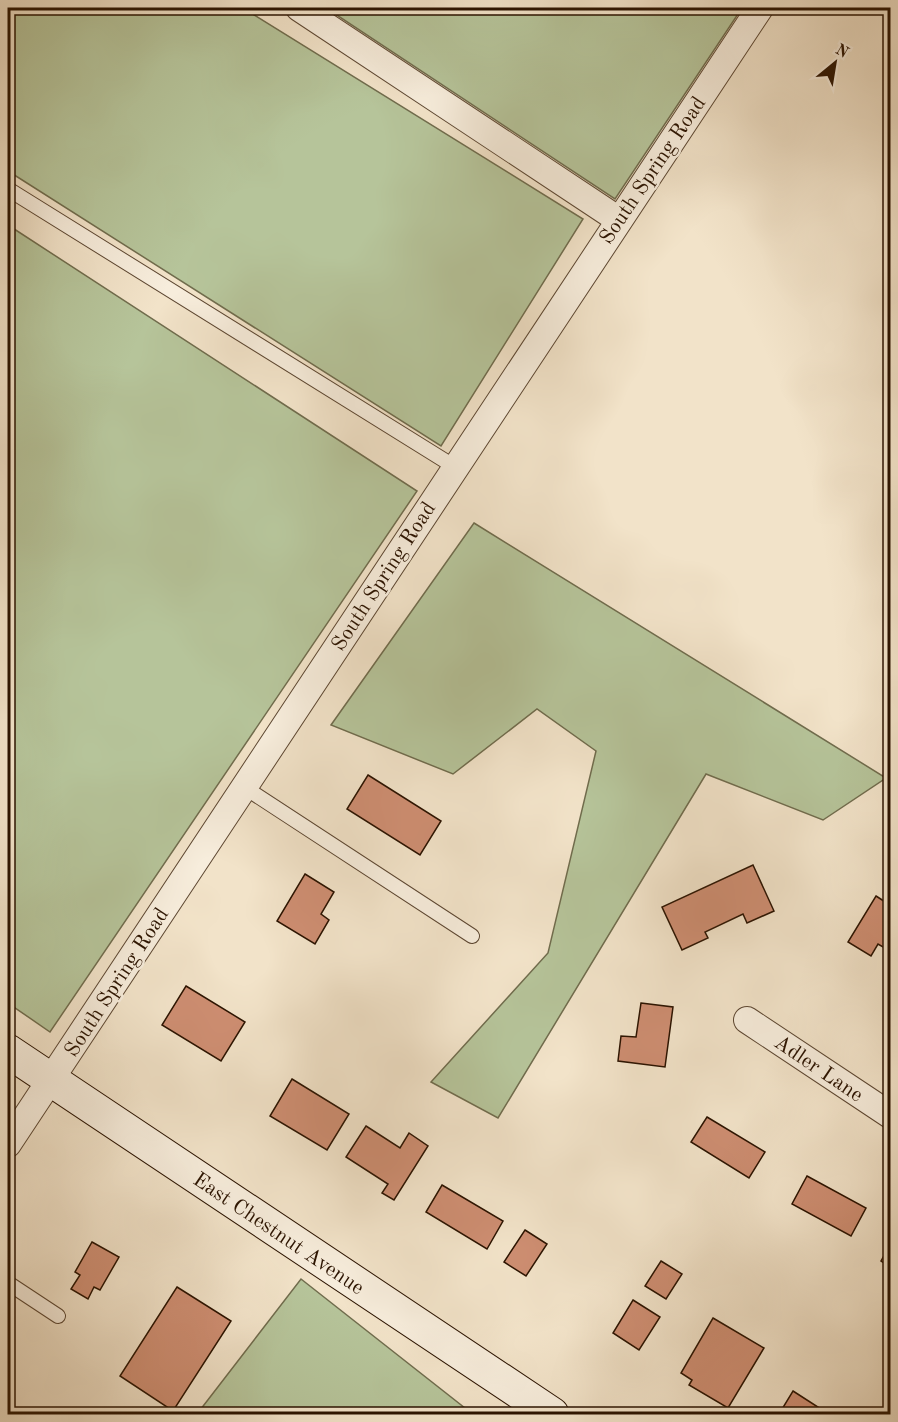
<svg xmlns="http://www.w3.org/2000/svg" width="898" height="1422" font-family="'Old Standard TT',serif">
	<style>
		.green { fill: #b6c49a; stroke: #706c4d; stroke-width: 1.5 }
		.building { fill: #ce8e72; stroke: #2b1300; stroke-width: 1.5 }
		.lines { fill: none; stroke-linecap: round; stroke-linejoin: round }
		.lane-casing { stroke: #5d4732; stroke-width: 16 }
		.street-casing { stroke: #5d4732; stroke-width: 28 }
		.secondary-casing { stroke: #2b1300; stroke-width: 35 }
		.lane { stroke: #f7eddc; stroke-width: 14 }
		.street { stroke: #f7eddc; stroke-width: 26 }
		.secondary { stroke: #f7eddc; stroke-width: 33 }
		.labels { text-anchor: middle; stroke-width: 5; stroke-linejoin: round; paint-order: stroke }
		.street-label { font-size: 21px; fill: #2b1300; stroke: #f7eddc }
	</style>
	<rect width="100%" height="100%" fill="#f2e3c9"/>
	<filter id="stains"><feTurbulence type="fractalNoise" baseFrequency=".00333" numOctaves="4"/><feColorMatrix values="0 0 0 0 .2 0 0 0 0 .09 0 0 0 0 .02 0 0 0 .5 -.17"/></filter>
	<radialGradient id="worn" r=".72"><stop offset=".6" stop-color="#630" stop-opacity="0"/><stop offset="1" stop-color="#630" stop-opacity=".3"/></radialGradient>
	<g class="green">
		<polygon points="8,8 243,8 583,219 441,446 8,171"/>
		<polygon points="326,8 742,8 615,199"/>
		<polygon points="8,225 417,491 50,1032 8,1003"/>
		<polygon points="474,523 886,778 823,820 706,774 498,1118 431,1082 548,953 596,751 537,709 453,774 331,725"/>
		<polygon points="301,1279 470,1412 197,1414"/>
	</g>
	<g class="building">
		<polygon points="368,775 441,821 420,855 347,809"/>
		<polygon points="753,865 774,911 747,923 743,914 705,932 708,938 682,950 662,907"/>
		<polygon points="305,874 334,892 321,914 329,920 315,944 277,921"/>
		<polygon points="876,896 890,905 890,951 878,944 871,956 848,942"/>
		<polygon points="186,986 245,1022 221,1061 162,1025"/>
		<polygon points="641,1003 673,1007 665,1067 618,1061 621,1036 636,1037"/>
		<polygon points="292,1079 349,1114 327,1150 270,1116"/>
		<polygon points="707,1117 765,1152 749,1178 691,1142"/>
		<polygon points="366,1126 400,1148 409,1133 428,1146 394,1200 382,1193 388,1184 346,1157"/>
		<polygon points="807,1176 866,1208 851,1236 792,1204"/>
		<polygon points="442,1185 503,1221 487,1249 426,1212"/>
		<polygon points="525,1230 547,1244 526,1276 504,1262"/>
		<polygon points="92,1242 119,1257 100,1290 94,1287 88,1299 71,1289 80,1275 75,1272"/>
		<polygon points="890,1245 890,1267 881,1261"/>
		<polygon points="661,1261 682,1274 666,1299 645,1286"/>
		<polygon points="177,1287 231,1321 173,1411 120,1376"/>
		<polygon points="633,1300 660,1317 639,1350 613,1333"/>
		<polygon points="713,1318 764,1348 728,1408 689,1385 692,1380 681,1373"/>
		<polygon points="793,1391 821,1409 818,1414 779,1414"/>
	</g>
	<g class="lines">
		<g class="lane-casing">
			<g id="lane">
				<polyline points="8,189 455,467"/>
				<polyline points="244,787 472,936"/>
				<polyline points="8,1283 58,1316"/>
			</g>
		</g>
		<g class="street-casing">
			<g id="street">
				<polyline points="299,8 619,220"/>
				<polyline points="747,1020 890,1115"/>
				<polyline points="8,1144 760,8"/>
			</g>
		</g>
		<g class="secondary-casing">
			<polyline id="secondary" points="8,1051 552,1414"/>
		</g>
		<use href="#lane" class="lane"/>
		<use href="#street" class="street"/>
		<use href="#secondary" class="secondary"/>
	</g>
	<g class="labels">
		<g class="street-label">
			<text transform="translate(652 170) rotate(-56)" y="7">South Spring Road</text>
			<text transform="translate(383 576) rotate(-57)" y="7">South Spring Road</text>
			<text transform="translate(116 982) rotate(-57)" y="7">South Spring Road</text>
			<text transform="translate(819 1068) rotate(34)" y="7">Adler Lane</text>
			<text transform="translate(279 1233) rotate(34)" y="7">East Chestnut Avenue</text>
		</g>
	</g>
	<rect width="898" height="1422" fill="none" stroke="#f2e3c9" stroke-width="30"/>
	<rect x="9" y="9" width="880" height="1404" fill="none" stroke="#2b1300" stroke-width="3"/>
	<rect x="15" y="15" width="868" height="1392" fill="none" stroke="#2b1300" stroke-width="1.5"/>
	<g transform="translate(835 63) rotate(30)" stroke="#f7eddc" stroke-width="4.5" paint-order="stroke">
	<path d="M0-4.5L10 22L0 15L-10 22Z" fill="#2b1300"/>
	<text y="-9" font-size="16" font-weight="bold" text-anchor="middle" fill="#2b1300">N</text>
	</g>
	<rect width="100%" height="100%" filter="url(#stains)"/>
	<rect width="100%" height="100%" fill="url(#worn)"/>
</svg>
